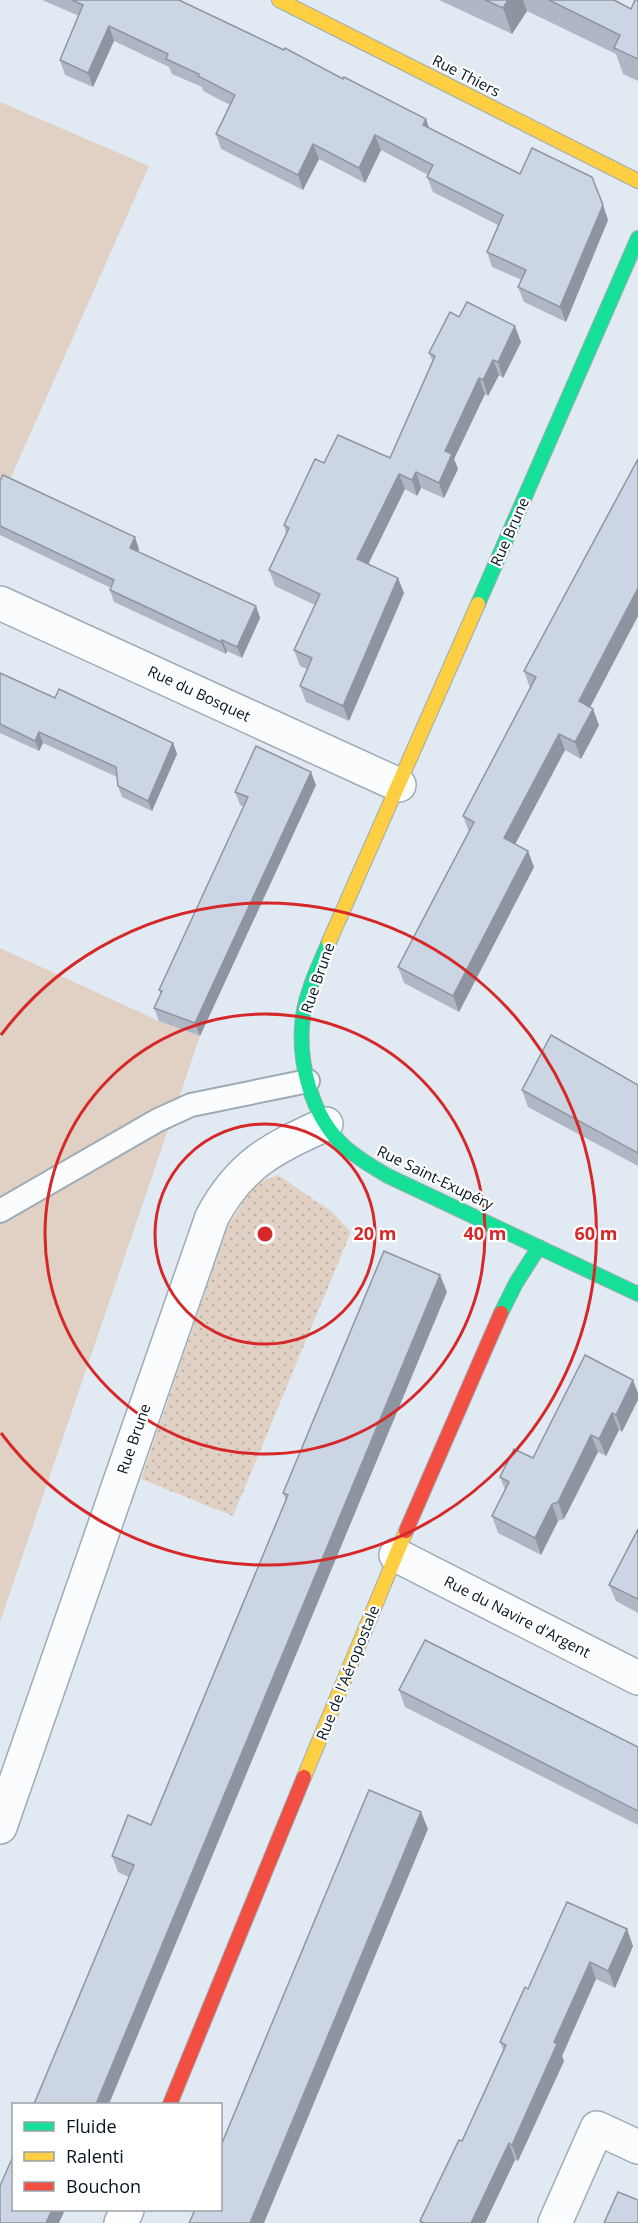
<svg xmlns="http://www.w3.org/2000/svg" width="638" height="2223" font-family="'Open Sans',sans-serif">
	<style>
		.grass { fill: url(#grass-dots) }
		.pitch { fill: #e0d1c4 }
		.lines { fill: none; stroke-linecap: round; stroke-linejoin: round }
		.lane-casing { stroke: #9eabb5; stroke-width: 26 }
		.street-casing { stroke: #9eabb5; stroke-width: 36 }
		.fast-casing { stroke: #9eabb5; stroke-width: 16 }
		.slow-casing { stroke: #9eabb5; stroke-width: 16 }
		.jam-casing { stroke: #9eabb5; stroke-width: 16 }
		.lane { stroke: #fafcfd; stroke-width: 22 }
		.street { stroke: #fafcfd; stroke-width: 33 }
		.fast { stroke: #16e098; stroke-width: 14 }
		.slow { stroke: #ffcf43; stroke-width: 14 }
		.jam { stroke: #f24e42; stroke-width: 14 }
		.wall { fill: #afb7c4 }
		.shaded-wall { fill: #8e95a0 }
		.building { fill: #cbd5e4; stroke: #8e95a0; stroke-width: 1.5 }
		.ring { fill: none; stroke: #d62828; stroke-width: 3 }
		.labels { text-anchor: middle; stroke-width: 4.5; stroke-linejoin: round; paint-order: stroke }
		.street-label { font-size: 15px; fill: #041422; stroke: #fff }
		.centre { fill: #d62828; stroke: #fff; stroke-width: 3 }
		.ring-label { font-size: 18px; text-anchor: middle; font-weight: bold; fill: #d62828; stroke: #fff; stroke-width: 4.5; stroke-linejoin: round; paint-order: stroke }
	</style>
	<defs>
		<pattern id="grass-dots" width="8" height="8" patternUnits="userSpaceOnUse" patternTransform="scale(1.5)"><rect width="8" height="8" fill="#e0d1c4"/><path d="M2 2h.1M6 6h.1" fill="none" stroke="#bfb3a8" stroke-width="1.8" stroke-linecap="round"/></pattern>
	</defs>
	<rect width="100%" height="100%" fill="#e1eaf3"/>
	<polygon class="grass" points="278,1175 332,1212 351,1232 233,1516 141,1479 228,1226 255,1184"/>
	<g class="pitch">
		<polygon points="0,102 149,166 0,502"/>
		<polygon points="0,948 159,1021 200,1036 0,1622"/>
	</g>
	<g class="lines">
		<g class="lane-casing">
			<polyline id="lane" points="0,1211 158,1120 191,1105 308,1081"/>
		</g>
		<g class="street-casing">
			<g id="street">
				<polyline points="0,603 399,785"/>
				<polyline points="396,1555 638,1678"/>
				<path d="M0,1827l212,-610c29,-54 60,-68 114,-93"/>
				<polyline points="121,2223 127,2210"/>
				<polyline points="555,2223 597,2128 638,2147"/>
			</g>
		</g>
		<g class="fast-casing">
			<g id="fast">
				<polyline points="478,604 638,238"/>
				<path d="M329,942c-10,23 -22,48 -26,74 -6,45 8,101 43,132 13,11 28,20 42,28l250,118"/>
				<polyline points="501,1313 516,1283 539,1247"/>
			</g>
		</g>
		<g class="slow-casing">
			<g id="slow">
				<polyline points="279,0 638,181"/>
				<polyline points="329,942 478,604"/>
				<polyline points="304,1777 406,1531"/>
			</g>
		</g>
		<g class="jam-casing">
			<g id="jam">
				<polyline points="406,1531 501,1313"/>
				<polyline points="170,2104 304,1777"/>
			</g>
		</g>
		<use href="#lane" class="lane"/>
		<use href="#street" class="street"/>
		<use href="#fast" class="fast"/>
		<use href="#slow" class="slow"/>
		<use href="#jam" class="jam"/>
	</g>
	<g class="wall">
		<polygon points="42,0 179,0 426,119 429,128 520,174 603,205 608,220 566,322 524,302 518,287 522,280 492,267 487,252 498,225 433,192 427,177 428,175 381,150 365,183 319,159 303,190 221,149 216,134 230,105 203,91 202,87 172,74 169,67 114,41 93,87 65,75 60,60 79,16"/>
		<polygon points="439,0 614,0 631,9 638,0 638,81 623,74 616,54 527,11 512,34"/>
		<polygon points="459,317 521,342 503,378 499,375 488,396 485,394 454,459 458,469 444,498 421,488 417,496 405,489 368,564 398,578 404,593 349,721 306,702 300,686 307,669 300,666 294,650 315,605 275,586 269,570 286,533 284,525 324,463 390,458 433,362 429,353"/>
		<polygon points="0,481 139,549 138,552 256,606 260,618 242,658 227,651 226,654 114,602 110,590 111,588 0,535"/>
		<polygon points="638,616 590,707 599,725 581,759 565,750 515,844 534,867 459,1012 404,983 398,967 469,832 463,816 530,688 524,671"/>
		<polygon points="0,673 55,698 173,743 177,754 152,811 122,797 118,786 117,777 43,743 39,751 0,733"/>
		<polygon points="316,785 200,1036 159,1021 154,1008 161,994 159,990 244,807 240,805 235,792"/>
		<polygon points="638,1085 638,1166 528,1107 522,1090"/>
		<polygon points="447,1292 129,1877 118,1872 112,1856 151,1825 286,1500 283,1493"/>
		<polygon points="633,1380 622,1432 619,1430 606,1456 598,1452 564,1519 558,1521 541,1555 498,1533 492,1516 505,1490 500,1477 533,1458"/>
		<polygon points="638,1529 638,1613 616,1601 609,1585"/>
		<polygon points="399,1690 638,1747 638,1825 405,1707"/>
		<polygon points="567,1902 633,1946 615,1988 596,1979 562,2056 564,2061 518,2161 515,2160 485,2223 420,2223 420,2221 462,2141 503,2050 500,2042 528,1989"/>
	</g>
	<g class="shaded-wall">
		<polygon points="508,0 523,0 527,11 512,34 503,8"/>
		<polygon points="109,26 114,41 93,87 88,73"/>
		<polygon points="426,119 431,134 423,125"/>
		<polygon points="375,135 381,150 365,183 359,168"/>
		<polygon points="313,144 319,159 303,190 298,175"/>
		<polygon points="603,205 608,220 566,322 560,307"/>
		<polygon points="515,326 521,342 503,378 498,362"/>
		<polygon points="493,360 499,375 488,396 483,380"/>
		<polygon points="479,378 485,394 454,459 458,469 444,498 439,483 445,451"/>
		<polygon points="416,472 421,488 417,496 412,480"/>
		<polygon points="399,474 405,489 363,575 357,559"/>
		<polygon points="135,537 139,549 134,560 130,548"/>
		<polygon points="398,578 404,593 349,721 343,706"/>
		<polygon points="638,588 638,616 585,717 579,701"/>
		<polygon points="256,606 260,618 242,658 237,647"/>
		<polygon points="222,640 227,651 226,654 221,642"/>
		<polygon points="593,709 599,725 581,759 575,742"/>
		<polygon points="39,732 43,743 39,751 35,741"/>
		<polygon points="559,734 565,750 510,854 504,838"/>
		<polygon points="173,743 177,754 152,811 148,801"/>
		<polygon points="311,772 316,785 200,1036 195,1023"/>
		<polygon points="528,851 534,867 459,1012 453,996"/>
		<polygon points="440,1275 447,1292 109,2104 96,2104"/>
		<polygon points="633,1380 638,1393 638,1400 622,1432 616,1415"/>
		<polygon points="612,1413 619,1430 606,1456 599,1439"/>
		<polygon points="591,1435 598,1452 564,1519 558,1502"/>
		<polygon points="552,1504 558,1521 541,1555 535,1538"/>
		<polygon points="421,1812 428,1829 264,2223 250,2223"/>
		<polygon points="627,1929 633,1946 615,1988 608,1971"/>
		<polygon points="590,1962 596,1979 562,2056 564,2061 518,2161 512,2145 554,2042"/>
		<polygon points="509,2143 515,2160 485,2223 471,2223"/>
		<polygon points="52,2210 65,2210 59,2223 46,2223"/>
	</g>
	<g class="building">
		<polygon points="72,0 179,0 284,50 285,48 343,79 344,77 426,119 423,125 520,174 532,148 592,177 603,205 560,307 518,287 526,270 487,252 503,215 427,177 433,165 375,135 359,168 313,144 298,175 216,134 235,95 198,76 199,74 166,59 168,54 109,26 88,73 60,60 83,5"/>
		<polygon points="485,0 508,0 503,8"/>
		<polygon points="549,0 614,0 631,9 635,0 638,0 638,59 614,48 620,35"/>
		<polygon points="467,302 515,326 498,362 493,360 483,380 479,378 445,451 452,454 439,483 416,472 412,480 399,474 357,559 398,578 343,706 300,686 312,658 294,650 320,594 269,570 289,528 284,525 315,459 324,463 338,435 390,458 435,356 429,353 450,312 459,317"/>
		<polygon points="638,459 638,588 579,701 593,709 575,742 559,734 504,838 528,851 453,996 398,967 474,822 463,816 536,677 524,671"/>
		<polygon points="3,475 135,537 130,548 256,606 237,647 222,640 221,642 110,590 114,580 0,526 0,481"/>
		<polygon points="0,673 55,698 59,689 173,743 148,801 118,786 116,767 39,732 35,741 0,724"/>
		<polygon points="256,746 311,772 195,1023 154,1008 162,991 159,990 248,797 235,792"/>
		<polygon points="551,1035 638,1085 638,1153 522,1090"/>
		<polygon points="384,1251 440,1275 96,2104 34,2104 134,1865 112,1856 128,1815 151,1825 288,1495 283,1493"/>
		<polygon points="585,1355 633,1380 616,1415 612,1413 599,1439 591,1435 558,1502 552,1504 535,1538 492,1516 509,1482 500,1477 514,1449 533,1458"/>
		<polygon points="638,1529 638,1599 609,1585"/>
		<polygon points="425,1640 638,1747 638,1811 399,1690"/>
		<polygon points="369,1790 421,1812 250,2223 189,2223 195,2210 220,2210 220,2148"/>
		<polygon points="567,1902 627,1929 608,1971 590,1962 554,2042 557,2044 512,2145 509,2143 471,2223 424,2223 420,2221 459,2140 462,2141 506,2045 500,2042 525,1987 528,1989"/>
		<polygon points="14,2154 14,2210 52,2210 46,2223 0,2223 0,2186"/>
		<polygon points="618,2192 638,2200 638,2223 604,2223"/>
	</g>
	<g class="ring">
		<circle cx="265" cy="1234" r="110"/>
		<circle cx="265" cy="1234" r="220"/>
		<path d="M1 1035A331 331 0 1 1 1 1433"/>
	</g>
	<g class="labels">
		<g class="street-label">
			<text transform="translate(466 76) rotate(27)" y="5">Rue Thiers</text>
			<text transform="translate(510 532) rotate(-66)" y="5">Rue Brune</text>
			<text transform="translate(199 694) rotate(25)" y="5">Rue du Bosquet</text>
			<text transform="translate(318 978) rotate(-71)" y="5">Rue Brune</text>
			<text transform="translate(435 1178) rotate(26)" y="5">Rue Saint-Exupéry</text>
			<text transform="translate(134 1439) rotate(-71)" y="5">Rue Brune</text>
			<text transform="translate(517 1617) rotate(27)" y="5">Rue du Navire d'Argent</text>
			<text transform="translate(348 1673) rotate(-68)" y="5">Rue de l'Aéropostale</text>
		</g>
	</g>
	<circle cx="265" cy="1234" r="9" class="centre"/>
	<g class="ring-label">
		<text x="375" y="1240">20 m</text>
		<text x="485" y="1240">40 m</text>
		<text x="596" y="1240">60 m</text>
	</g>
	<rect x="12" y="2103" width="210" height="108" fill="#ffffff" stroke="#9ba1a7" stroke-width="1.5"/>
	<rect x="24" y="2122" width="30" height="9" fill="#16e098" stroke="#9ba1a7" stroke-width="1.5"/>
	<text x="66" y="2133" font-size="18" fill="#041422">Fluide</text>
	<rect x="24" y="2152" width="30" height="9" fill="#ffcf43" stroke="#9ba1a7" stroke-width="1.5"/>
	<text x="66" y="2163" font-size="18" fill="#041422">Ralenti</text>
	<rect x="24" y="2182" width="30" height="9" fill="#f24e42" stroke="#9ba1a7" stroke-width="1.5"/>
	<text x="66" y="2193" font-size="18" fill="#041422">Bouchon</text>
</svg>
